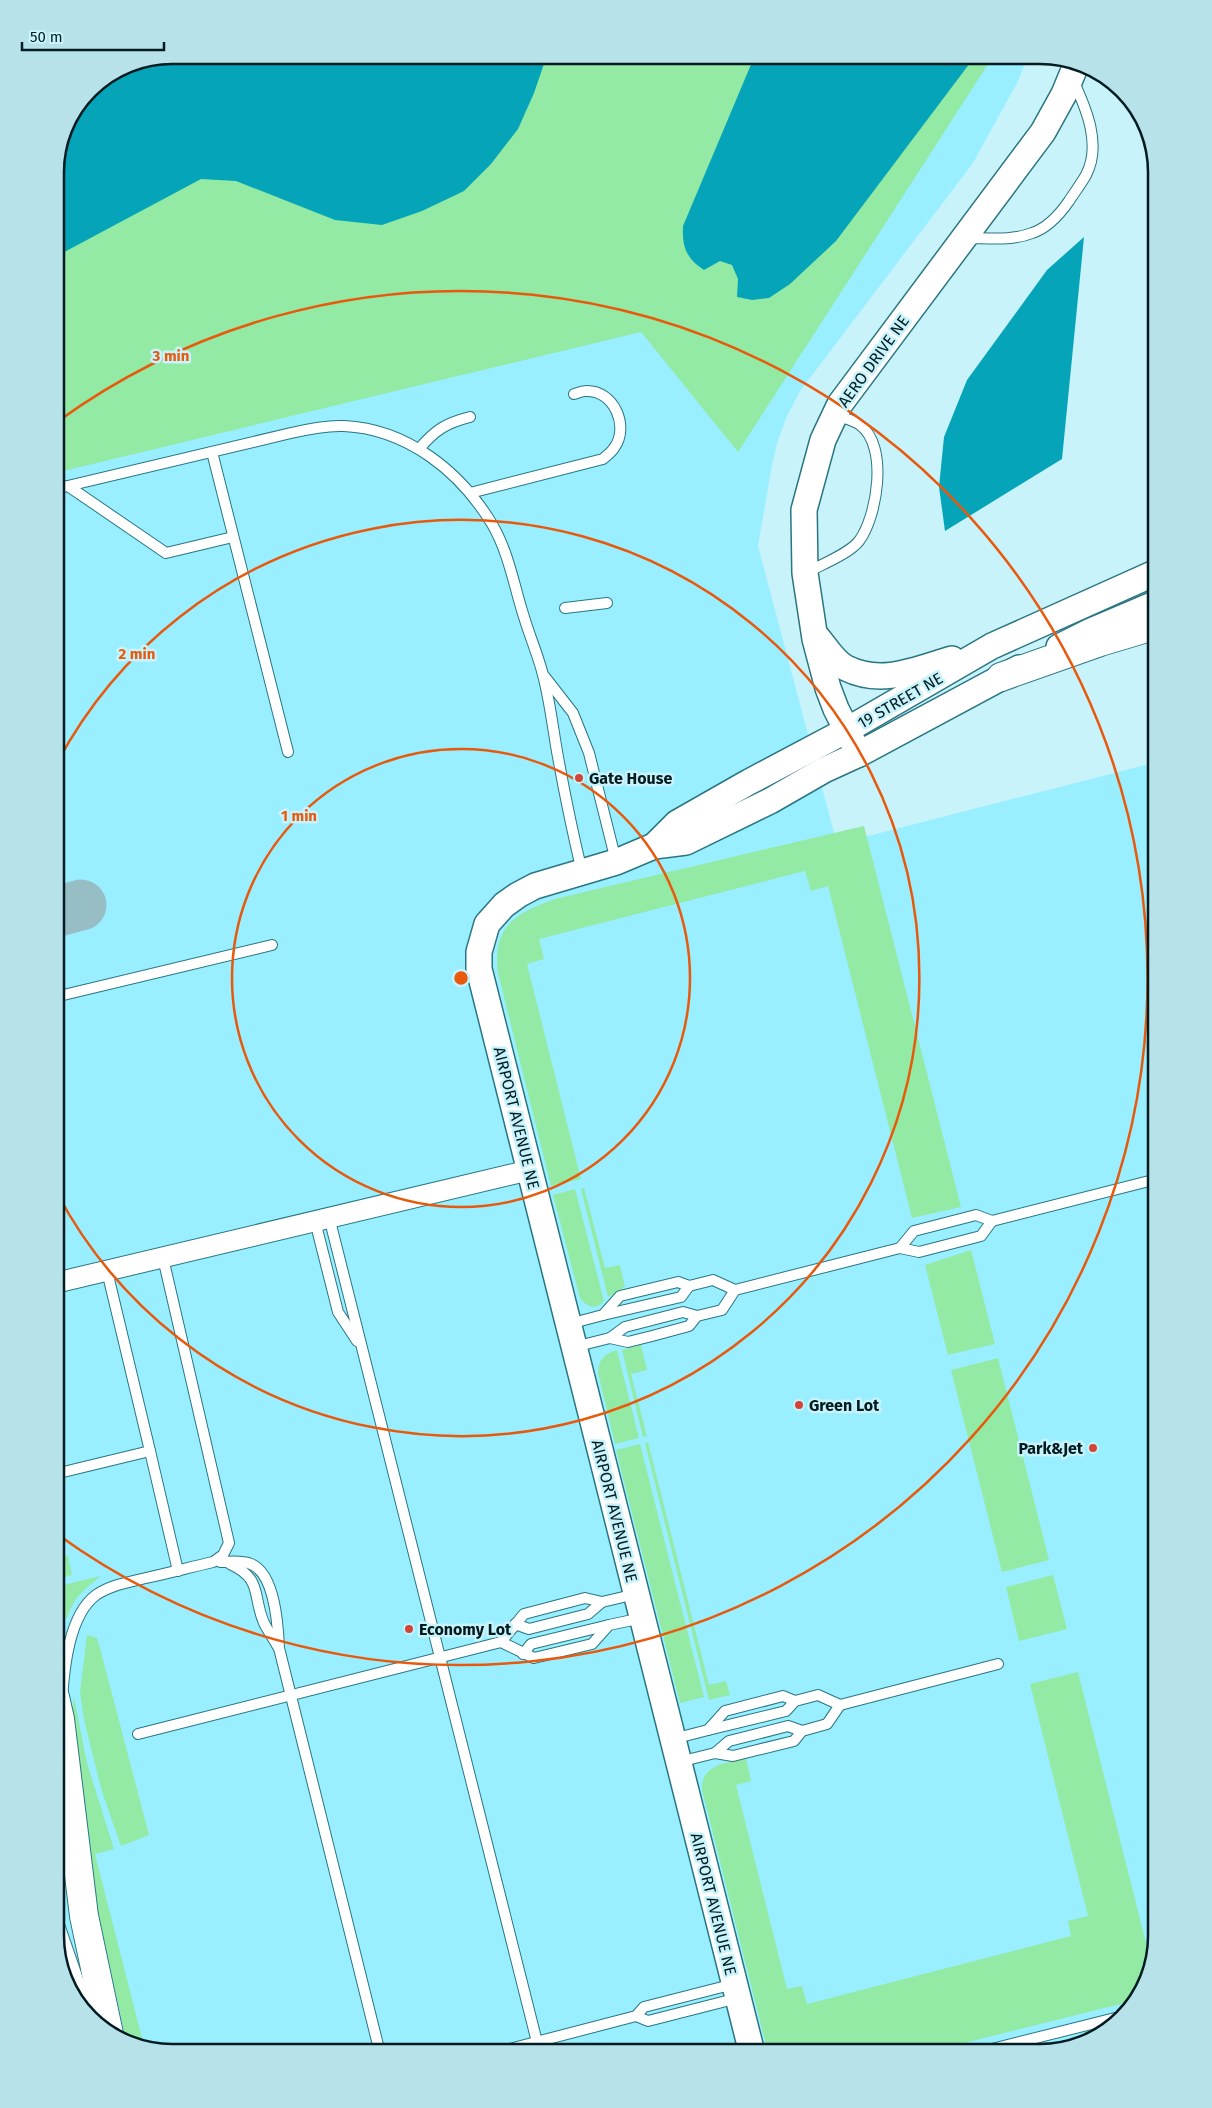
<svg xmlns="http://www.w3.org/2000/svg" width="1212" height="2108" font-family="'Fira Sans',sans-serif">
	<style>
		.built { fill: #99efff }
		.green { fill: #93eaa5 }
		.water { fill: #05a4b8 }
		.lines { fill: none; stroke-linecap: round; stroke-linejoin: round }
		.taxiway { stroke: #96bec4; stroke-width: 51 }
		.service-casing { stroke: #297682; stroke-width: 12 }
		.minor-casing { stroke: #297682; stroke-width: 22 }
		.tertiary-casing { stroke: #297682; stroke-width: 28 }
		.secondary-casing { stroke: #297682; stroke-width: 30 }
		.motorway-casing { stroke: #297682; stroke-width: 30 }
		.service { stroke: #fff; stroke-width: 10 }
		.minor { stroke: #fff; stroke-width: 20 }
		.tertiary { stroke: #fff; stroke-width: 25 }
		.secondary { stroke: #fff; stroke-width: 28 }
		.motorway { stroke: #fff; stroke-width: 28 }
		.ring { fill: none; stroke: #e8590c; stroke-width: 2.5 }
		.poi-dot { fill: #d24535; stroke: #c8f3fb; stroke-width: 2 }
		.labels { text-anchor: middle; stroke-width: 5; stroke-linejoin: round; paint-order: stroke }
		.street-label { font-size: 16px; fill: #001c21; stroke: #c8f3fb }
		.poi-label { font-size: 16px; font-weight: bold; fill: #001c21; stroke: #c8f3fb; text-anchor: start }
		.rim { fill: none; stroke: #001c21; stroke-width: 2.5 }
		.centre { fill: #e8590c; stroke: #c8f3fb; stroke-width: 2.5 }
		.ring-label { font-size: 15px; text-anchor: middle; font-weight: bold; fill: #e8590c; stroke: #c8f3fb; stroke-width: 5; stroke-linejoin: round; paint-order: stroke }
	</style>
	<rect width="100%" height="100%" fill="#c8f3fb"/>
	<polygon class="built" points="172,55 1029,55 1016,85 973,163 800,391 787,416 778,440 772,465 758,546 837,844 1157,762 1157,1936 1137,2001 1091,2041 1040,2053 165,2053 107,2033 67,1987 55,1936 55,165 64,127 90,89 128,64"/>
	<g class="green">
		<polygon points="172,55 994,55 738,452 641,332 55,473 55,165 64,127 90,89 128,64"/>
		<path d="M864,826l97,381 -49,11 -84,-332 -17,5 -6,-20 -266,68 5,20 -17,5 54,215 -30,7 -53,-213c-6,-46 17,-60 57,-74z"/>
		<polygon points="584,1188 605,1268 620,1265 625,1287 608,1297 581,1189"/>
		<path d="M575,1189l29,112c-8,10 -17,6 -24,-3l-27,-103z"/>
		<polygon points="971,1250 995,1344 948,1355 925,1265"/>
		<polygon points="641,1345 647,1370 631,1374 647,1436 643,1437 622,1350"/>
		<path d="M617,1350l22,88 -24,6 -17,-71c0,-14 7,-19 19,-23z"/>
		<polygon points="998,1358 1049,1560 1002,1572 951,1370"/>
		<polygon points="648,1442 709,1685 726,1681 730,1695 709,1700 645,1443"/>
		<polygon points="640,1444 704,1697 680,1703 616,1450"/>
		<polygon points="68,1555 72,1575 55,1580 55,1558"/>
		<polygon points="1053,1575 1067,1629 1019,1641 1006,1587"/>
		<path d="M101,1576c-17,14 -26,19 -34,42l-12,-1v-30z"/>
		<polygon points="87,1635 97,1638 100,1648 149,1835 121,1846 102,1792 84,1720 80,1692"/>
		<path d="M1078,1672l72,287 -13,41 -213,53h-156l-66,-263c-1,-26 24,-27 44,-32l5,23 -15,4 51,204 15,-3 5,18 264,-68 -3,-15 20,-5 -58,-232z"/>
		<polygon points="74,1697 87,1763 114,1849 95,1854 144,2046 126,2040 95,1900 71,1725"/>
	</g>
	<g class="water">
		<polygon points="172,55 547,55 534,93 518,129 491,164 464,191 422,211 382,225 335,220 236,181 201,179 55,257 55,165 64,127 90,89 128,64"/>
		<path d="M755,55h221l-140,186 -46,43 -21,14 -17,2 -15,-3 1,-18 -6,-14 -12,-4 -16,9c-18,-12 -22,-23 -21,-44z"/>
		<polygon points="1084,237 1062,459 945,531 939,487 944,437 967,380 1047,270"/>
	</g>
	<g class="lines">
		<polyline class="taxiway" points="55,912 81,905"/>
		<g class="service-casing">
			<g id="service">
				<path d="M967,238c22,0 45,3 65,-5 16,-5 28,-19 37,-32 5,-8 12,-17 17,-26 16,-30 0,-67 -13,-95"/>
				<path d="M419,449c16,-19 27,-26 51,-32"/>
				<polyline points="212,452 288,752"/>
				<polyline points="68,486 166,553 233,537"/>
				<path d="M55,489l236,-56c17,-4 35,-8 53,-7 63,3 116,45 148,98 17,29 22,62 32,93 6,20 14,38 19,58 7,26 10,55 15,82 7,39 15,77 24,115"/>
				<path d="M470,493l133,-34c3,-3 9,-7 11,-11 16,-21 0,-59 -29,-57 -3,0 -7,2 -11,3"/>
				<path d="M806,573c14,-8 43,-19 53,-32 18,-24 30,-95 1,-116 -6,-5 -17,-7 -25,-10"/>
				<polyline points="565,608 607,603"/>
				<polyline points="545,677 573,713 589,753 616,861"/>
				<polyline points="55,997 272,945"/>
				<polyline points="329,1217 537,2042"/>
				<polyline points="315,1221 338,1312 357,1341"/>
				<polyline points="900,1248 914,1231 976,1215 992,1221 1157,1179"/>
				<polyline points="107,1271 150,1451"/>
				<polyline points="603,1315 681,1297 689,1286"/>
				<polyline points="569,1324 603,1315 620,1296 678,1282 689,1286 713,1280 735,1290 900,1248 919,1252 981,1236 992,1221"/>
				<polyline points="610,1338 625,1327 683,1312 697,1316"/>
				<polyline points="574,1347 610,1338 628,1342 652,1336 689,1326 697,1316 722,1310 735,1290"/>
				<polyline points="55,1474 150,1451 178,1571"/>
				<path d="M220,1562c10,0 21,-2 31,2 24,10 27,61 28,84l101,405"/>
				<path d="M230,1564c33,15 22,31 34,59 4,8 10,16 14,24"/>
				<polyline points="515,1624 529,1629 588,1614 602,1602"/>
				<polyline points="501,1642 534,1658 592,1644 609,1625 642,1618"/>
				<polyline points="523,1654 531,1644 609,1625"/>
				<path d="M62,1699c2,-31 7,-84 34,-104 14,-10 33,-13 50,-17 23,-5 45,-11 67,-16l10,-7 6,-12 -66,-285"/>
				<polyline points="708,1730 786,1711 795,1701"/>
				<polyline points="138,1734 501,1642 524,1614 585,1598 602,1602 636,1594"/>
				<polyline points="673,1739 708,1730 725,1711 783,1696 795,1701 818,1695 840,1705 998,1664"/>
				<polyline points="715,1753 729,1741 753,1735 788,1726 802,1731"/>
				<polyline points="679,1762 715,1753 733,1756 757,1750 794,1741 802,1731 827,1724 840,1705"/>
				<polyline points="55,1833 60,1844"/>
				<polyline points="55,1913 90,2014"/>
				<polyline points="636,2016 648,2021 738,1998"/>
				<polyline points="494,2053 636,2016 644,2007 734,1984"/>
				<polyline points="976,2053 1119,2017"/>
			</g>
		</g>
		<g class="minor-casing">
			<polyline id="minor" points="55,1283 530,1170"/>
		</g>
		<g class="tertiary-casing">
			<g id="tertiary">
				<path d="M817,637c8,9 17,25 29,31 36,18 71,1 106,-9"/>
				<polyline points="1059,647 1091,631 1157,603"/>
				<polyline points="859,754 836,709 828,688 815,639 805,573 804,510 823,440 840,404 1043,132 1064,94 1076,65"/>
				<polyline points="654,846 677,823 749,782 847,730 992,646 1157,572"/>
				<polyline points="752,2053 479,969 479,952 487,924 504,905 518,895 535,886 616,862 654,846 686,842 770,801 824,770 859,754 1019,668"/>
			</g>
		</g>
		<g class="secondary-casing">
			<polyline id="secondary" points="55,1697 60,1719 84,1916 109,2034"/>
		</g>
		<g class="motorway-casing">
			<polyline id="motorway" points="1001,677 1100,642 1157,625"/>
		</g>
		<use href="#service" class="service"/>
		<use href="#minor" class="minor"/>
		<use href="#tertiary" class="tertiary"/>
		<use href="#secondary" class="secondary"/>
		<use href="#motorway" class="motorway"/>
	</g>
	<g class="ring">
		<circle cx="461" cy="978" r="229"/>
		<path d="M57 763A458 458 0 1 1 57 1193"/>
		<path d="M57 422A687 687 0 1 1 57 1534"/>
	</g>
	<g class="poi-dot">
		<circle cx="579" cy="778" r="5"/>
		<circle cx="799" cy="1405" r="5"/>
		<circle cx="1093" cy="1448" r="5"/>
		<circle cx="409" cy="1629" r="5"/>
	</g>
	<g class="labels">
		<g class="street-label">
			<text transform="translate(873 361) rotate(-54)" y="6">AERO DRIVE NE</text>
			<text transform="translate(900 700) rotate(-30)" y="6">19 STREET NE</text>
			<text transform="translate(517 1118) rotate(76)" y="6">AIRPORT AVENUE NE</text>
			<text transform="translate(615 1511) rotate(76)" y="6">AIRPORT AVENUE NE</text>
			<text transform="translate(714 1904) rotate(76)" y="6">AIRPORT AVENUE NE</text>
		</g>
		<g class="poi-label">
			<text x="589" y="784">Gate House</text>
			<text x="809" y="1411">Green Lot</text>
			<text x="1083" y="1454" text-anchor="end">Park&amp;Jet</text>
			<text x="419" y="1635">Economy Lot</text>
		</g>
	</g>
	<path d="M0 0H1212V2108H0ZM172 64H1040A108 108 0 0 1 1148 172V1936A108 108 0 0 1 1040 2044H172A108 108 0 0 1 64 1936V172A108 108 0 0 1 172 64Z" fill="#b8e2ea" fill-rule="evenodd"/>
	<path class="rim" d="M172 64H1040A108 108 0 0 1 1148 172V1936A108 108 0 0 1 1040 2044H172A108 108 0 0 1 64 1936V172A108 108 0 0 1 172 64Z"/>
	<circle cx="461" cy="978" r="8" class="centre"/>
	<g class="ring-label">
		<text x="171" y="361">3 min</text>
		<text x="137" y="659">2 min</text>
		<text x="299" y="821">1 min</text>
	</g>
	<path d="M22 42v8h142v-8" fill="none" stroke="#001c21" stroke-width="2.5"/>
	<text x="30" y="42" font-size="15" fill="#001c21" stroke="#c8f3fb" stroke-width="4" paint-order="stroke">50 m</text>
</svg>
